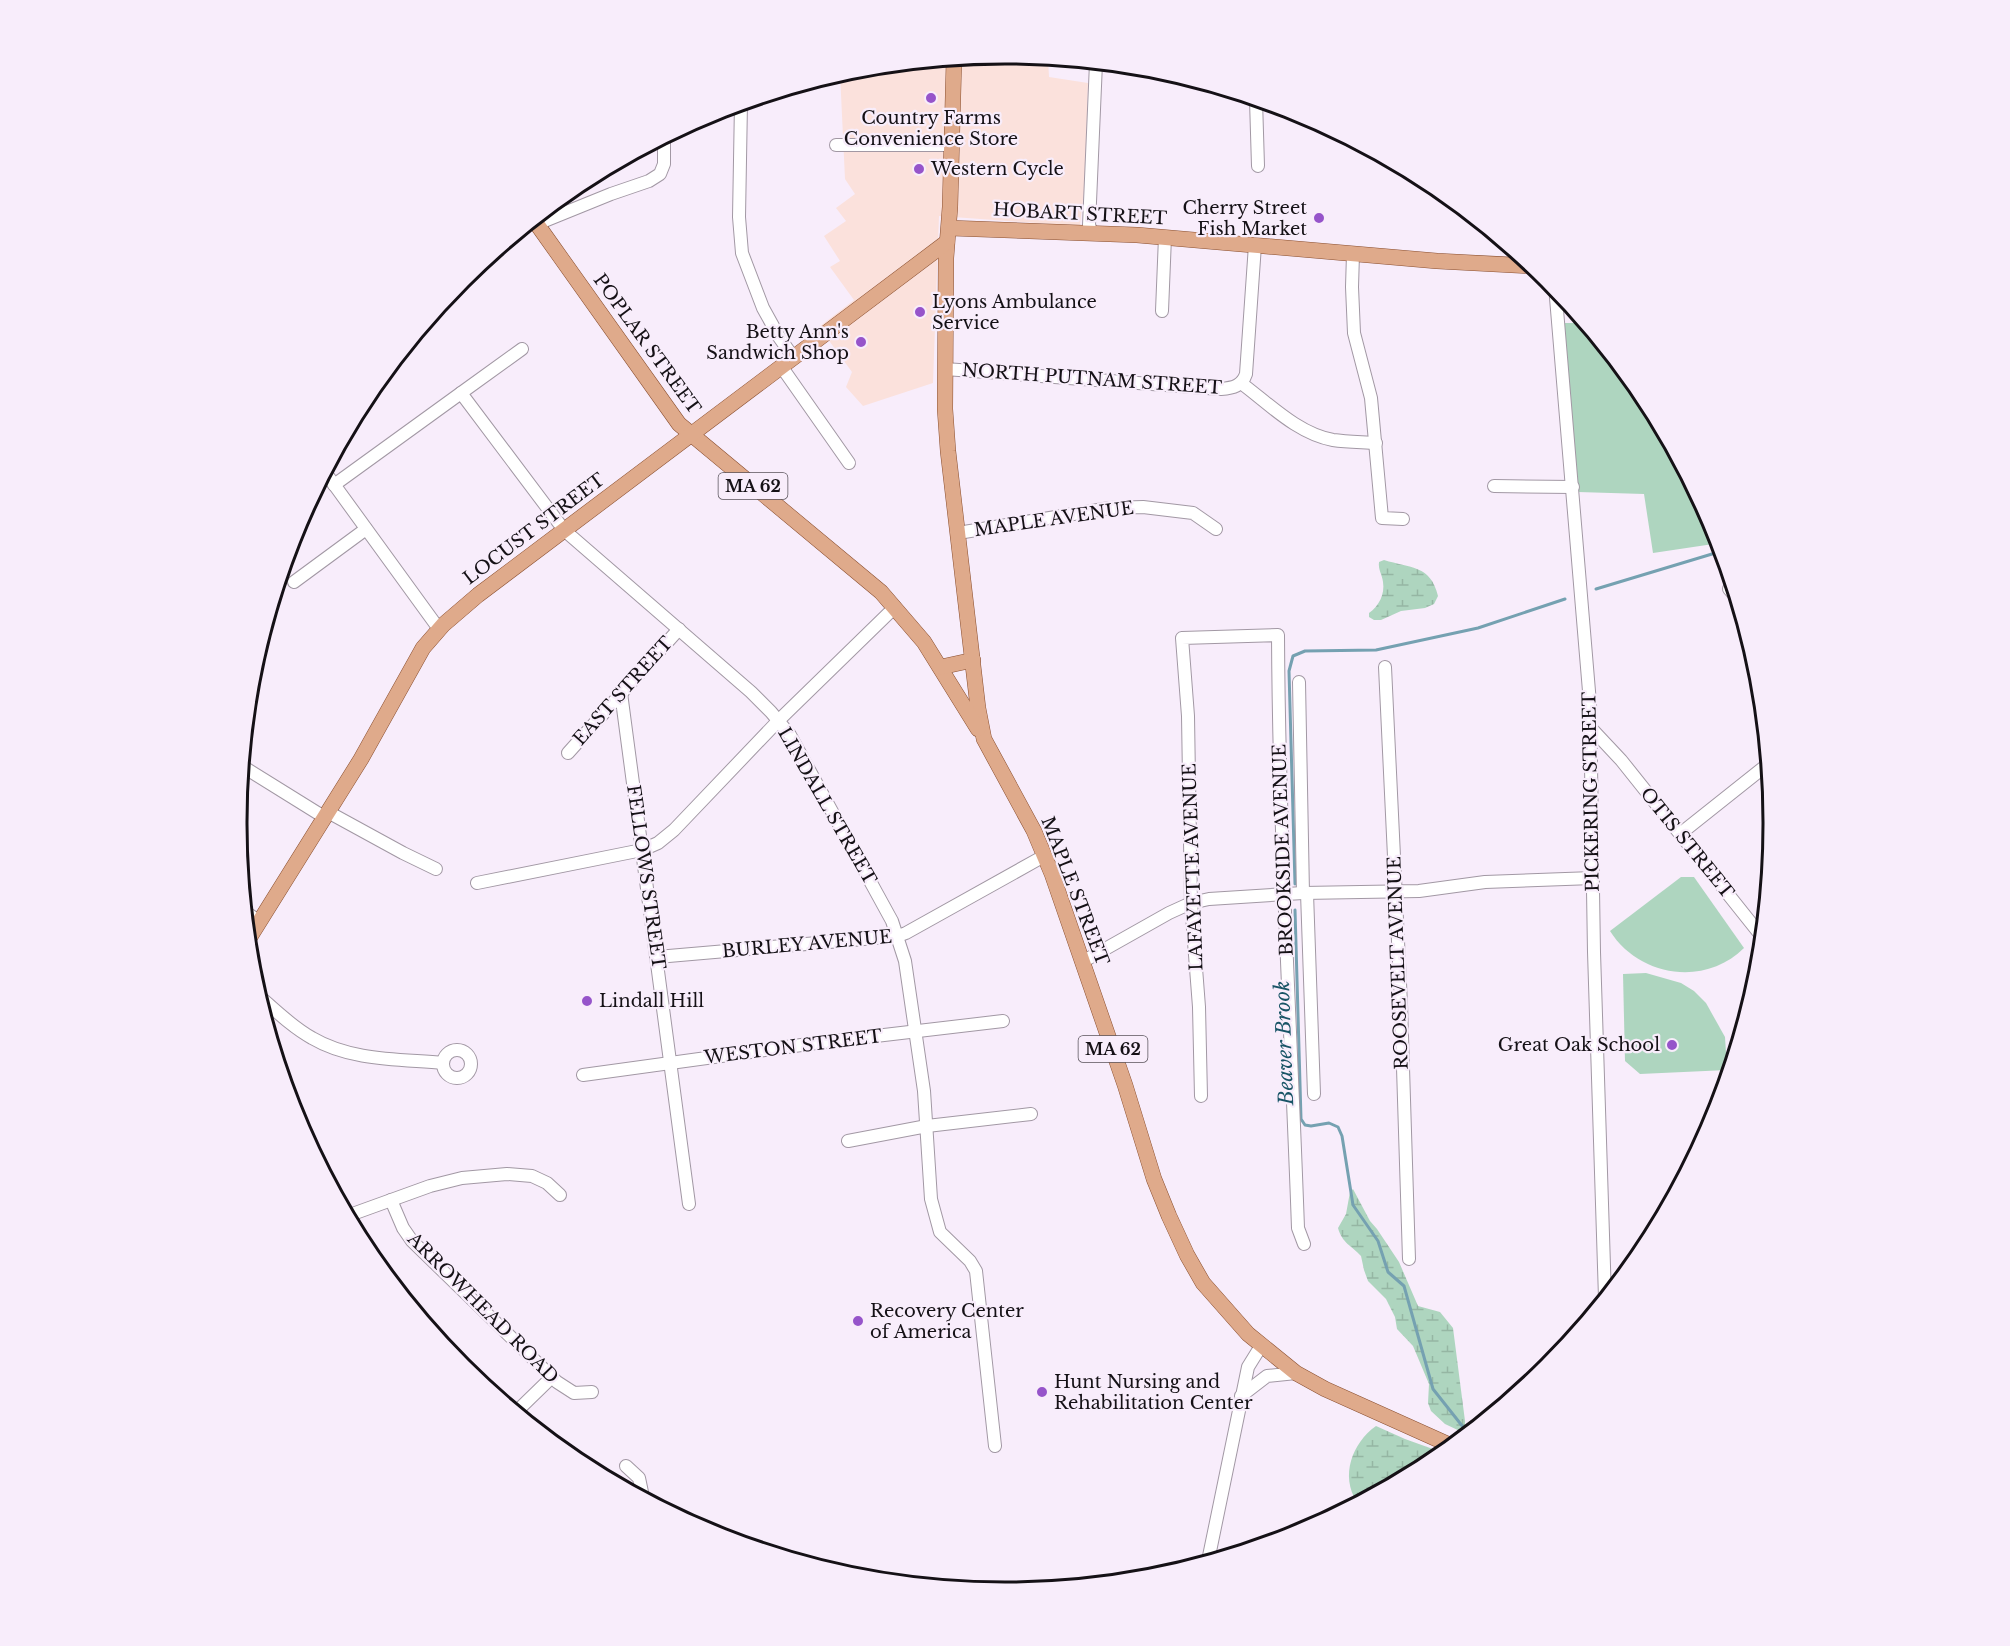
<svg xmlns="http://www.w3.org/2000/svg" width="2010" height="1646" font-family="'Libre Baskerville',serif">
	<style>
		.commercial { fill: #fbe1dc }
		.wetland { fill: url(#wetland-marsh) }
		.park { fill: #aed5bf }
		.lines { fill: none; stroke-linecap: round; stroke-linejoin: round }
		.stream { stroke: #75a1b1; stroke-width: 3 }
		.minor-casing { stroke: #a298a4; stroke-width: 14 }
		.major-casing { stroke: #8a4f30; stroke-width: 16 }
		.minor { stroke: #fff; stroke-width: 12 }
		.major { stroke: #dfaa8b; stroke-width: 15 }
		.poi-dot { fill: #9654ca; stroke: #f8edfb; stroke-width: 2 }
		.labels { text-anchor: middle; stroke-width: 4.5; stroke-linejoin: round; paint-order: stroke }
		.shield { fill: #f8edfb; stroke: #59535b; stroke-width: 1.5 }
		.shield-label { font-size: 16px; font-weight: bold; fill: #151116 }
		.poi-label { font-size: 18px; fill: #151116; stroke: #f8edfb; text-anchor: start }
		.street-label { font-size: 18px; fill: #151116; stroke: #f8edfb }
		.water-label { font-size: 20px; font-style: italic; fill: #185466; stroke: #f8edfb }
		.rim { fill: none; stroke: #151116; stroke-width: 3 }
	</style>
	<defs>
		<pattern id="wetland-marsh" width="20" height="14" patternUnits="userSpaceOnUse" patternTransform="scale(1.5)"><rect width="20" height="14" fill="#aed5bf"/><path d="M1 5h8M5 5V1M11 12h8M15 12V8" fill="none" stroke="#95b6a3"/></pattern>
	</defs>
	<rect width="100%" height="100%" fill="#f8edfb"/>
	<polygon class="commercial" points="1005,54 1048,58 1049,77 1088,83 1085,183 1080,225 1078,226 939,216 933,383 863,406 846,387 852,372 819,327 854,300 830,267 840,261 824,236 846,221 836,208 855,194 845,179 840,73 855,69"/>
	<g class="wetland">
		<path d="M1384,560c26,8 47,5 54,36l-4,8 -9,4 -24,3 -20,9h-7l-5,-3v-4c10,-7 16,-19 14,-31 -1,-8 -5,-12 -4,-20z"/>
		<path d="M1353,1189l17,32 7,8 22,33 19,44 22,6 13,16 12,93v9l-3,2 -17,-8 -14,-13 -3,-8 1,-19 -16,-38 -16,-17 -2,-12 -9,-18 -18,-18 -4,-11 -3,-14c-9,-10 -19,-13 -23,-28l8,-14 4,-22z"/>
		<path d="M1376,1426l29,13 39,14 -12,10 -75,39c-17,-26 -5,-59 19,-76z"/>
	</g>
	<g class="park">
		<polygon points="1562,323 1585,323 1645,396 1716,529 1720,543 1653,553 1644,494 1578,492"/>
		<path d="M1681,877h13l50,71c-39,39 -105,29 -134,-17z"/>
		<polygon points="1646,973 1681,983 1694,991 1706,1003 1725,1037 1727,1070 1640,1074 1625,1061 1623,974"/>
	</g>
	<g class="lines">
		<g class="stream">
			<polyline points="1596,589 1722,551"/>
			<polyline points="1295,884 1289,671 1293,656 1305,651 1376,650 1478,628 1565,599"/>
			<polyline points="1295,910 1301,1119 1305,1125 1311,1126 1329,1123 1338,1127 1342,1136 1353,1205 1378,1241 1388,1272 1404,1286 1433,1389 1467,1432"/>
		</g>
		<g class="minor-casing">
			<g id="minor">
				<polyline points="843,73 853,73"/>
				<polyline points="1256,100 1258,166"/>
				<polyline points="741,103 739,217 742,253 763,308 779,337 793,357"/>
				<polyline points="836,145 952,145"/>
				<polyline points="537,224 611,194 649,181 660,174 664,164 664,138"/>
				<polyline points="1092,233 1089,225 1096,63"/>
				<polyline points="1353,254 1352,287 1354,333 1371,398 1382,518 1403,519"/>
				<polyline points="1555,286 1590,703 1594,952 1605,1298"/>
				<polyline points="1162,311 1165,237"/>
				<polyline points="781,366 849,463"/>
				<path d="M945,369l276,20c12,-1 21,-3 25,-15l9,-129"/>
				<path d="M1241,383c27,20 57,51 92,57 14,2 29,2 43,3"/>
				<polyline points="461,393 522,349"/>
				<polyline points="325,472 439,629"/>
				<polyline points="334,485 461,393 564,530 751,692 771,712 790,735 892,921 905,961 924,1091 931,1199 940,1232 970,1261 976,1271 995,1446"/>
				<polyline points="1494,486 1573,487"/>
				<polyline points="958,533 1110,508 1143,507 1193,513 1216,529"/>
				<polyline points="294,582 366,529"/>
				<polyline points="1729,589 1736,597"/>
				<polyline points="1385,667 1401,1004 1409,1259"/>
				<polyline points="1299,682 1303,893"/>
				<polyline points="621,693 689,1204"/>
				<polyline points="1590,727 1621,760 1763,938"/>
				<polyline points="568,753 679,629"/>
				<polyline points="242,766 324,817"/>
				<polyline points="328,812 403,853 436,869"/>
				<polyline points="1680,834 1768,764"/>
				<polyline points="477,883 642,850 658,843 674,830 778,721 895,607"/>
				<polyline points="1307,893 1314,1094"/>
				<polyline points="245,912 259,921"/>
				<polyline points="657,957 898,936 906,933 1044,856"/>
				<polyline points="1082,962 1169,913 1191,903 1209,899 1303,893 1419,891 1485,882 1593,878"/>
				<path d="M258,995c17,15 34,32 54,43 39,23 87,21 131,25"/>
				<circle cx="457" cy="1064" r="14"/>
				<polyline points="583,1075 816,1043 1003,1021"/>
				<path d="M1201,1096l-2,-89 -8,-104 -3,-187 -6,-78 96,-3c1,198 13,395 20,593l6,16"/>
				<polyline points="848,1141 927,1126 1031,1114"/>
				<polyline points="391,1200 403,1228 412,1241 557,1382 574,1393 592,1392"/>
				<polyline points="347,1216 430,1186 462,1178 507,1174 532,1176 547,1183 560,1195"/>
				<polyline points="1241,1396 1267,1376 1296,1373"/>
				<polyline points="516,1412 552,1377"/>
				<polyline points="626,1466 639,1478 643,1497"/>
				<polyline points="1208,1561 1248,1367 1261,1346"/>
			</g>
		</g>
		<g class="major-casing">
			<g id="major">
				<polyline points="954,59 950,207 946,258 945,409 948,451 978,708 984,739 1034,831 1052,874 1125,1085 1154,1179 1169,1216 1187,1255 1203,1283 1248,1334 1296,1373 1325,1389 1452,1446"/>
				<polyline points="534,220 679,424 881,592 924,642 978,729"/>
				<polyline points="949,228 1137,235 1437,261 1533,266"/>
				<polyline points="941,667 973,660"/>
				<polyline points="248,940 361,759 423,648 443,625 478,595 947,242"/>
			</g>
		</g>
		<use href="#minor" class="minor"/>
		<use href="#major" class="major"/>
	</g>
	<g class="poi-dot">
		<circle cx="931" cy="98" r="6"/>
		<circle cx="919" cy="169" r="6"/>
		<circle cx="1319" cy="218" r="6"/>
		<circle cx="920" cy="312" r="6"/>
		<circle cx="861" cy="342" r="6"/>
		<circle cx="587" cy="1001" r="6"/>
		<circle cx="1672" cy="1045" r="6"/>
		<circle cx="858" cy="1321" r="6"/>
		<circle cx="1042" cy="1392" r="6"/>
	</g>
	<g class="labels">
		<g class="shield">
			<rect x="718.5" y="473" width="69" height="26" rx="4.5"/>
			<rect x="1078.5" y="1036" width="69" height="26" rx="4.5"/>
		</g>
		<g class="shield-label">
			<text x="753" y="492">MA 62</text>
			<text x="1113" y="1055">MA 62</text>
		</g>
		<g class="poi-label">
			<text x="931" y="124" text-anchor="middle">Country Farms<tspan x="931" dy="21">Convenience Store</tspan></text>
			<text x="931" y="175">Western Cycle</text>
			<text x="1307" y="214" text-anchor="end">Cherry Street<tspan x="1307" dy="21">Fish Market</tspan></text>
			<text x="932" y="308">Lyons Ambulance<tspan x="932" dy="21">Service</tspan></text>
			<text x="849" y="338" text-anchor="end">Betty Ann's<tspan x="849" dy="21">Sandwich Shop</tspan></text>
			<text x="599" y="1007">Lindall Hill</text>
			<text x="1660" y="1051" text-anchor="end">Great Oak School</text>
			<text x="870" y="1317">Recovery Center<tspan x="870" dy="21">of America</tspan></text>
			<text x="1054" y="1388">Hunt Nursing and<tspan x="1054" dy="21">Rehabilitation Center</tspan></text>
		</g>
		<g class="street-label">
			<text transform="translate(1080 214) rotate(3)" y="6">HOBART STREET</text>
			<text transform="translate(647 344) rotate(54)" y="6">POPLAR STREET</text>
			<text transform="translate(1092 379) rotate(4)" y="6">NORTH PUTNAM STREET</text>
			<text transform="translate(1054 519) rotate(-8)" y="6">MAPLE AVENUE</text>
			<text transform="translate(534 529) rotate(-37)" y="6">LOCUST STREET</text>
			<text transform="translate(623 691) rotate(-48)" y="6">EAST STREET</text>
			<text transform="translate(1591 792) rotate(-91)" y="6">PICKERING STREET</text>
			<text transform="translate(827 806) rotate(60)" y="6">LINDALL STREET</text>
			<text transform="translate(1687 843) rotate(51)" y="6">OTIS STREET</text>
			<text transform="translate(1283 850) rotate(-92)" y="6">BROOKSIDE AVENUE</text>
			<text transform="translate(1193 867) rotate(-92)" y="6">LAFAYETTE AVENUE</text>
			<text transform="translate(646 877) rotate(82)" y="6">FELLOWS STREET</text>
			<text transform="translate(1075 891) rotate(69)" y="6">MAPLE STREET</text>
			<text transform="translate(807 944) rotate(-5)" y="6">BURLEY AVENUE</text>
			<text transform="translate(1398 963) rotate(-92)" y="6">ROOSEVELT AVENUE</text>
			<text transform="translate(793 1047) rotate(-7)" y="6">WESTON STREET</text>
			<text transform="translate(483 1308) rotate(45)" y="6">ARROWHEAD ROAD</text>
		</g>
		<g class="water-label">
			<text transform="translate(1284 1043) rotate(-92)" y="7">Beaver Brook</text>
		</g>
	</g>
	<path d="M0 0H2010V1646H0ZM1005 64H1005A758 758 0 0 1 1763 822V824A758 758 0 0 1 1005 1582H1005A758 758 0 0 1 247 824V822A758 758 0 0 1 1005 64Z" fill="#f8edfb" fill-rule="evenodd"/>
	<path class="rim" d="M1005 64H1005A758 758 0 0 1 1763 822V824A758 758 0 0 1 1005 1582H1005A758 758 0 0 1 247 824V822A758 758 0 0 1 1005 64Z"/>
</svg>
